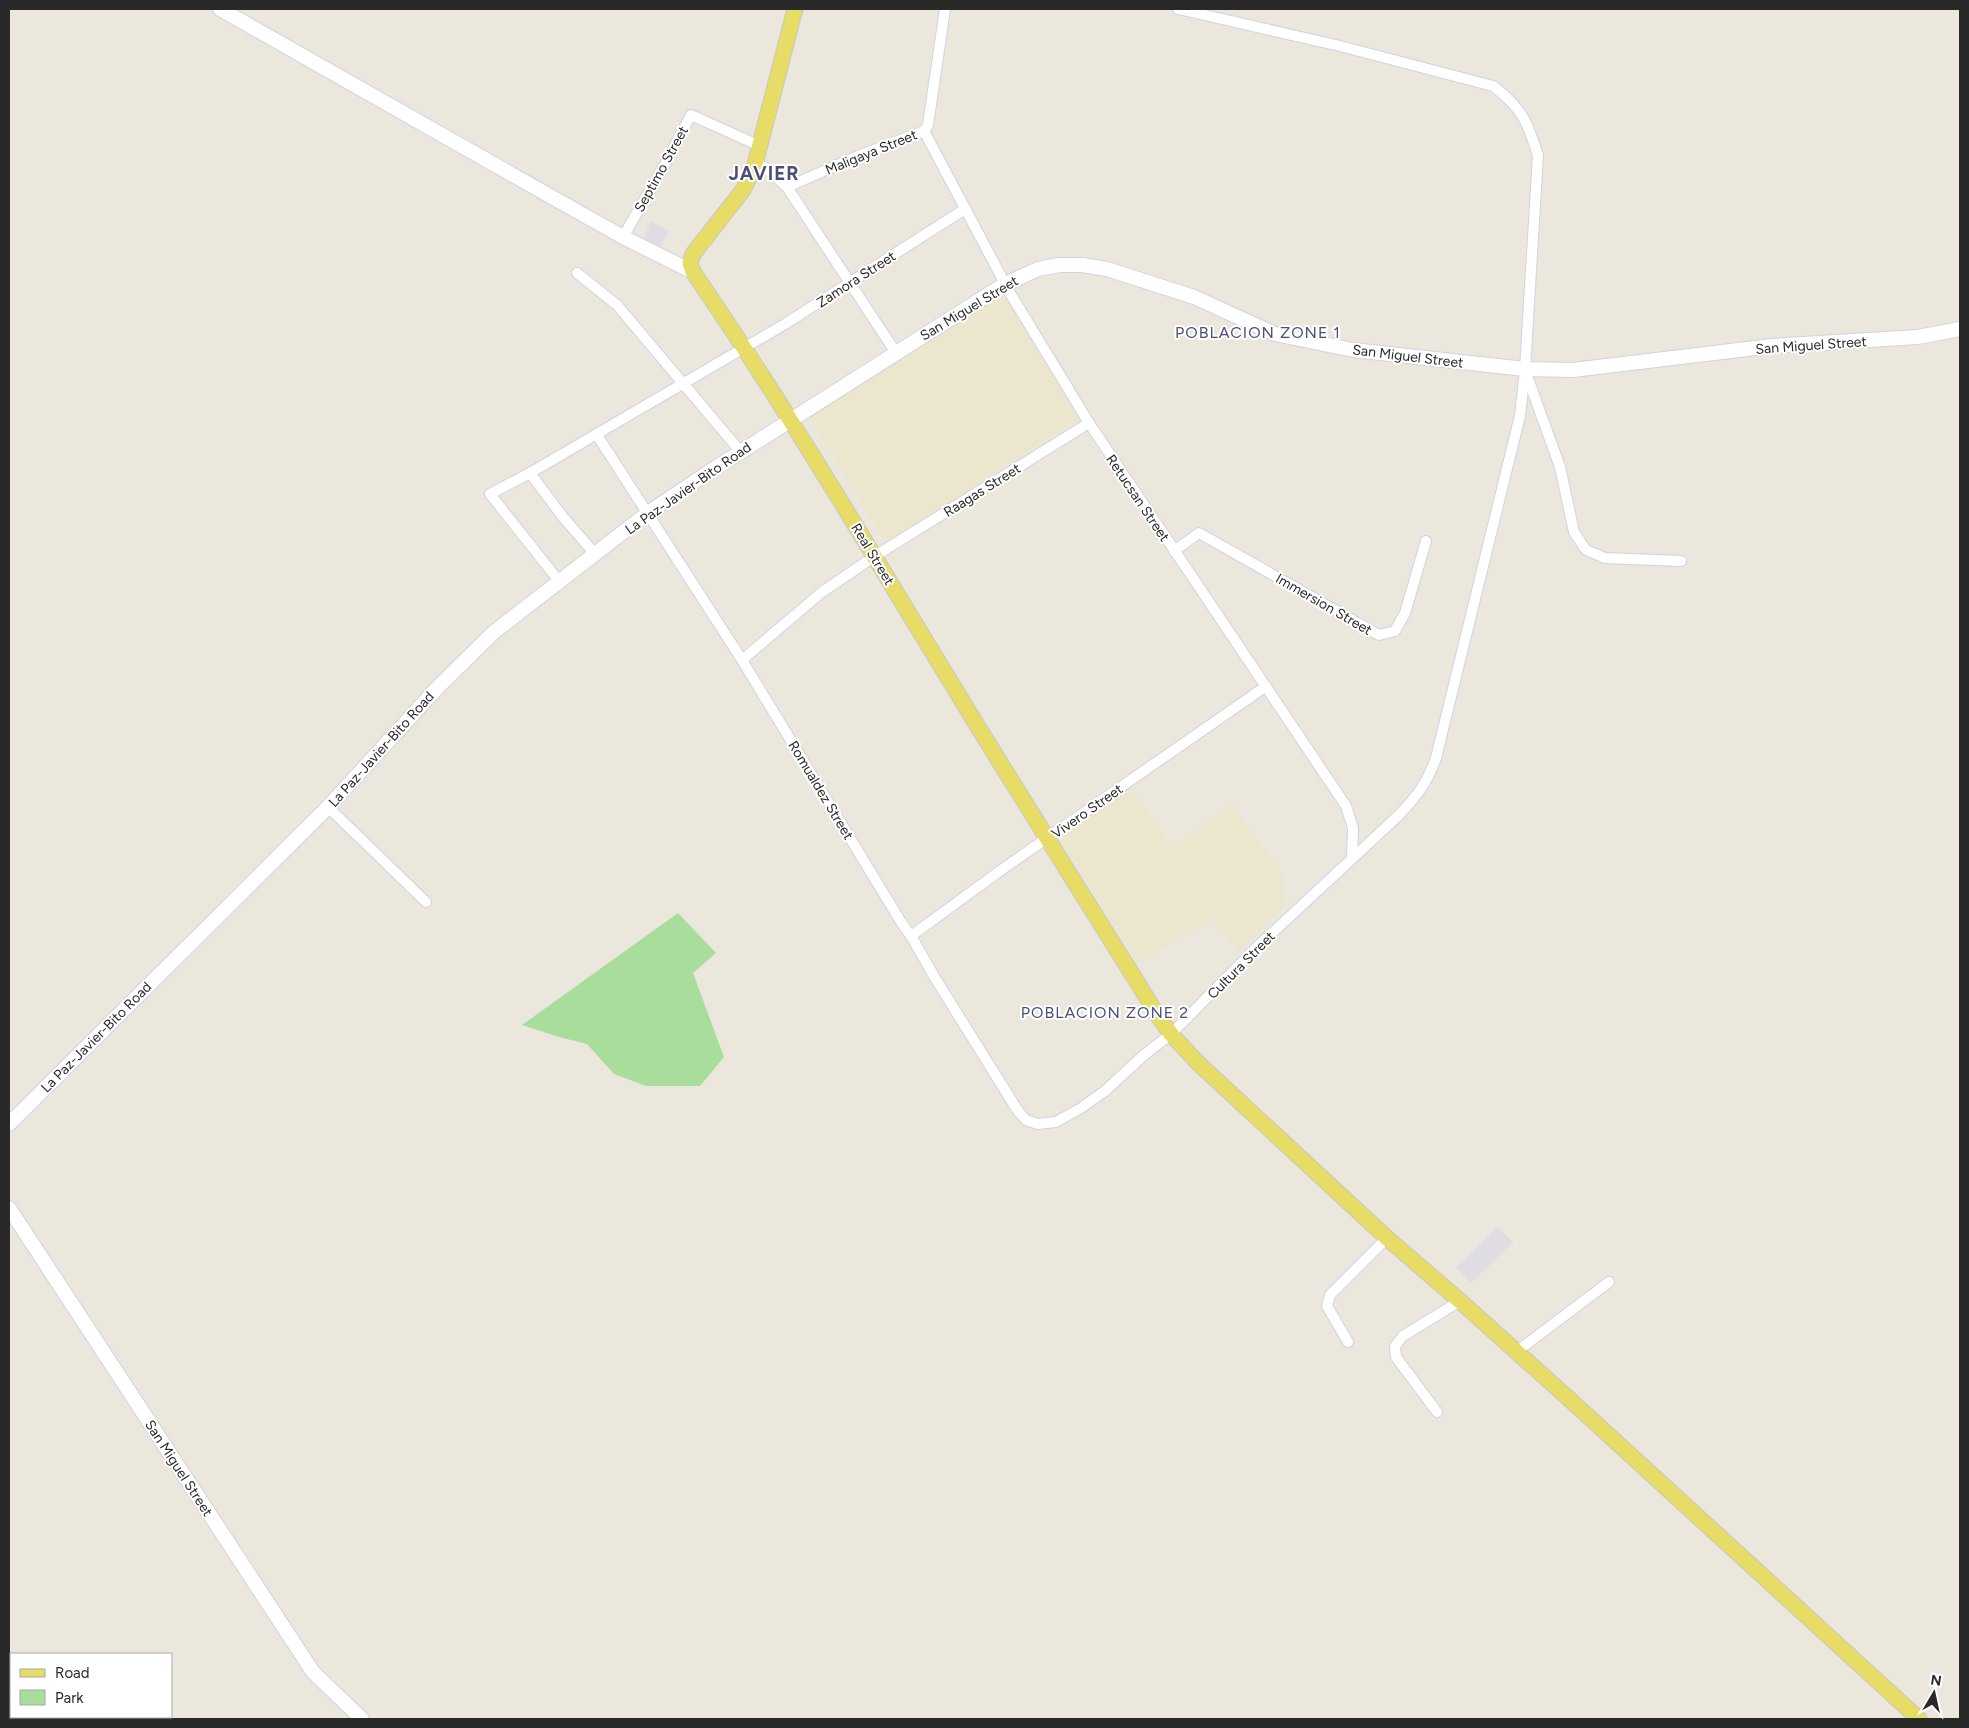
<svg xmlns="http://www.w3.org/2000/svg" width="1969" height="1728" font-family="Figtree,sans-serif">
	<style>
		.industrial { fill: #dfdce3 }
		.education { fill: #ebe6cd }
		.green { fill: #a9dd9c }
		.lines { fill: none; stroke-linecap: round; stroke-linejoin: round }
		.street-casing { stroke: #d2d2e1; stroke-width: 12 }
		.secondary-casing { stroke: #d2d2e1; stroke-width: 16 }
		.primary-casing { stroke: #c7c7c7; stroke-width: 17 }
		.street { stroke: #fff; stroke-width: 10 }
		.secondary { stroke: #fff; stroke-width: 14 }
		.primary { stroke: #e6dc66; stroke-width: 15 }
		.labels { text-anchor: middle; stroke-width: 4; stroke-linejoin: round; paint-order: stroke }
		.street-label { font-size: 14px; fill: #292929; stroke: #fff }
		.quarter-label { font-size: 16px; letter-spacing: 1px; fill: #4d4e77; stroke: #fff }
		.district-label { font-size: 19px; font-weight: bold; letter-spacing: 1px; fill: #4d4e77; stroke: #fff }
	</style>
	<rect width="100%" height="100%" fill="#ebe7dc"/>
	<g class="industrial">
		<polygon points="651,221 669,231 660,248 643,240"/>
		<polygon points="1497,1227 1513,1242 1471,1283 1456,1267"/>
	</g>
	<g class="education">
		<polygon points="1003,291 1080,418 886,543 808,415"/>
		<polygon points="1131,786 1172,847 1232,804 1283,874 1282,910 1238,951 1214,919 1137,963 1056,833"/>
	</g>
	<polygon class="green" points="678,913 716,953 693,973 724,1057 700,1086 646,1086 614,1074 587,1044 559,1037 522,1025"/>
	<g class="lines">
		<g class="street-casing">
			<g id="street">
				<polyline points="924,131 1010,293 1089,423 1346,806 1353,828 1352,858"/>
				<polyline points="756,163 766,168 787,187 896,353"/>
				<polyline points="787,187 858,156 924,131 928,125 945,9"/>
				<polyline points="623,237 664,166 691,115 760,146"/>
				<polyline points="577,273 617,305 740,451"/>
				<polyline points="1526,373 1560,467 1574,532 1586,550 1605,558 1681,561"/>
				<path d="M597,435l145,225 159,262 10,14 24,42 83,133 8,9 12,4 18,-2 25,-14 24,-17 39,-36 27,-21 85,-86 143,-133c18,-19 28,-32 37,-57l77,-314 7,-28 5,-47 13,-214c-11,-34 -16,-47 -45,-69l-153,-40 -162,-37"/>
				<polyline points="530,473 563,517 595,554"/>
				<polyline points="1174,551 1199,533 1379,635 1395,631 1405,613 1426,541"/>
				<polyline points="559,581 490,494 530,473 785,324 965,209"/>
				<polyline points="742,660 822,592 875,556 1089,423"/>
				<polyline points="328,807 426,902"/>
				<polyline points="911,936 1004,868 1265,687"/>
				<polyline points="1348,1342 1327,1306 1330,1295 1387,1238"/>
				<polyline points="1516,1352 1609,1282"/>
				<polyline points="1437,1412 1396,1357 1395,1346 1403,1336 1460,1301"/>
			</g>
		</g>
		<g class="secondary-casing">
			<g id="secondary">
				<polyline points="220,9 550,196 623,237 693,272"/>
				<polyline points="9,1124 328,807 439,686 494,632 648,513 706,474 1005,284 1038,269 1059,265 1082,265 1107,269 1194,297 1275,334 1353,350 1525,369 1573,370 1772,346 1918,337 1960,329"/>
				<polyline points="9,1208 313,1672 362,1719"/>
			</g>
		</g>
		<g class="primary-casing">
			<path id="primary" d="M795,9l-41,159 -11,22 -50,64 -3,9 3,9c89,129 169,265 251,399 70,116 143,230 214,345l13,18 27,29 189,175 73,63 107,96 352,322"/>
		</g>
		<use href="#street" class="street"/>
		<use href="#secondary" class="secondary"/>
		<use href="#primary" class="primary"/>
	</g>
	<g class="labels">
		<g class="street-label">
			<text transform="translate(871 152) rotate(-22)" y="5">Maligaya Street</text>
			<text transform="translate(661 169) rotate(-61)" y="5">Septimo Street</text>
			<text transform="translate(856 279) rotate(-33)" y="5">Zamora Street</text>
			<text transform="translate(969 308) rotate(-31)" y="5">San Miguel Street</text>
			<text transform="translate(1811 345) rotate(-4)" y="5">San Miguel Street</text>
			<text transform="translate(1408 356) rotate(7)" y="5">San Miguel Street</text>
			<text transform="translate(688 488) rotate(-35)" y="5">La Paz-Javier-Bito Road</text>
			<text transform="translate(982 490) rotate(-32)" y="5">Raagas Street</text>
			<text transform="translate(1138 498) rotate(56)" y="5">Retucsan Street</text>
			<text transform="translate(873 554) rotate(59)" y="5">Real Street</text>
			<text transform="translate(1324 604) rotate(30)" y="5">Immersion Street</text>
			<text transform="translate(381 749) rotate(-48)" y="5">La Paz-Javier-Bito Road</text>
			<text transform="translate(821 790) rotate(59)" y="5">Romualdez Street</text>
			<text transform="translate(1087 811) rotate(-35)" y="5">Vivero Street</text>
			<text transform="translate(1241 965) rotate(-45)" y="5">Cultura Street</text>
			<text transform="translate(96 1037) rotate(-45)" y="5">La Paz-Javier-Bito Road</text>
			<text transform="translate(179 1468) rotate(57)" y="5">San Miguel Street</text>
		</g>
		<g class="quarter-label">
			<text x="1258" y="338">POBLACION ZONE 1</text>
			<text x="1105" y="1018">POBLACION ZONE 2</text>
		</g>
		<g class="district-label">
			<text x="764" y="180">JAVIER</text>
		</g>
	</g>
	<rect width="1969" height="1728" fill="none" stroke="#292929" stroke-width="20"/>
	<rect x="10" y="1653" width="162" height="65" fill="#ffffff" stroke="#a9a9a9"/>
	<rect x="20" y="1669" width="25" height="8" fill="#e6dc66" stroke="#a9a9a9"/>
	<text x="55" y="1678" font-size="15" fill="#292929">Road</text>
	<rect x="20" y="1690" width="25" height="15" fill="#a9dd9c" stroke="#a9a9a9"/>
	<text x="55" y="1703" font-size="15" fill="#292929">Park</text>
	<g transform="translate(1934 1693) rotate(9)" stroke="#ffffff" stroke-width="4" paint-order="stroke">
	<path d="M0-4L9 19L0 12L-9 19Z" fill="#292929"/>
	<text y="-8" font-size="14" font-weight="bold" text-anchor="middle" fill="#292929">N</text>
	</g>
</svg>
